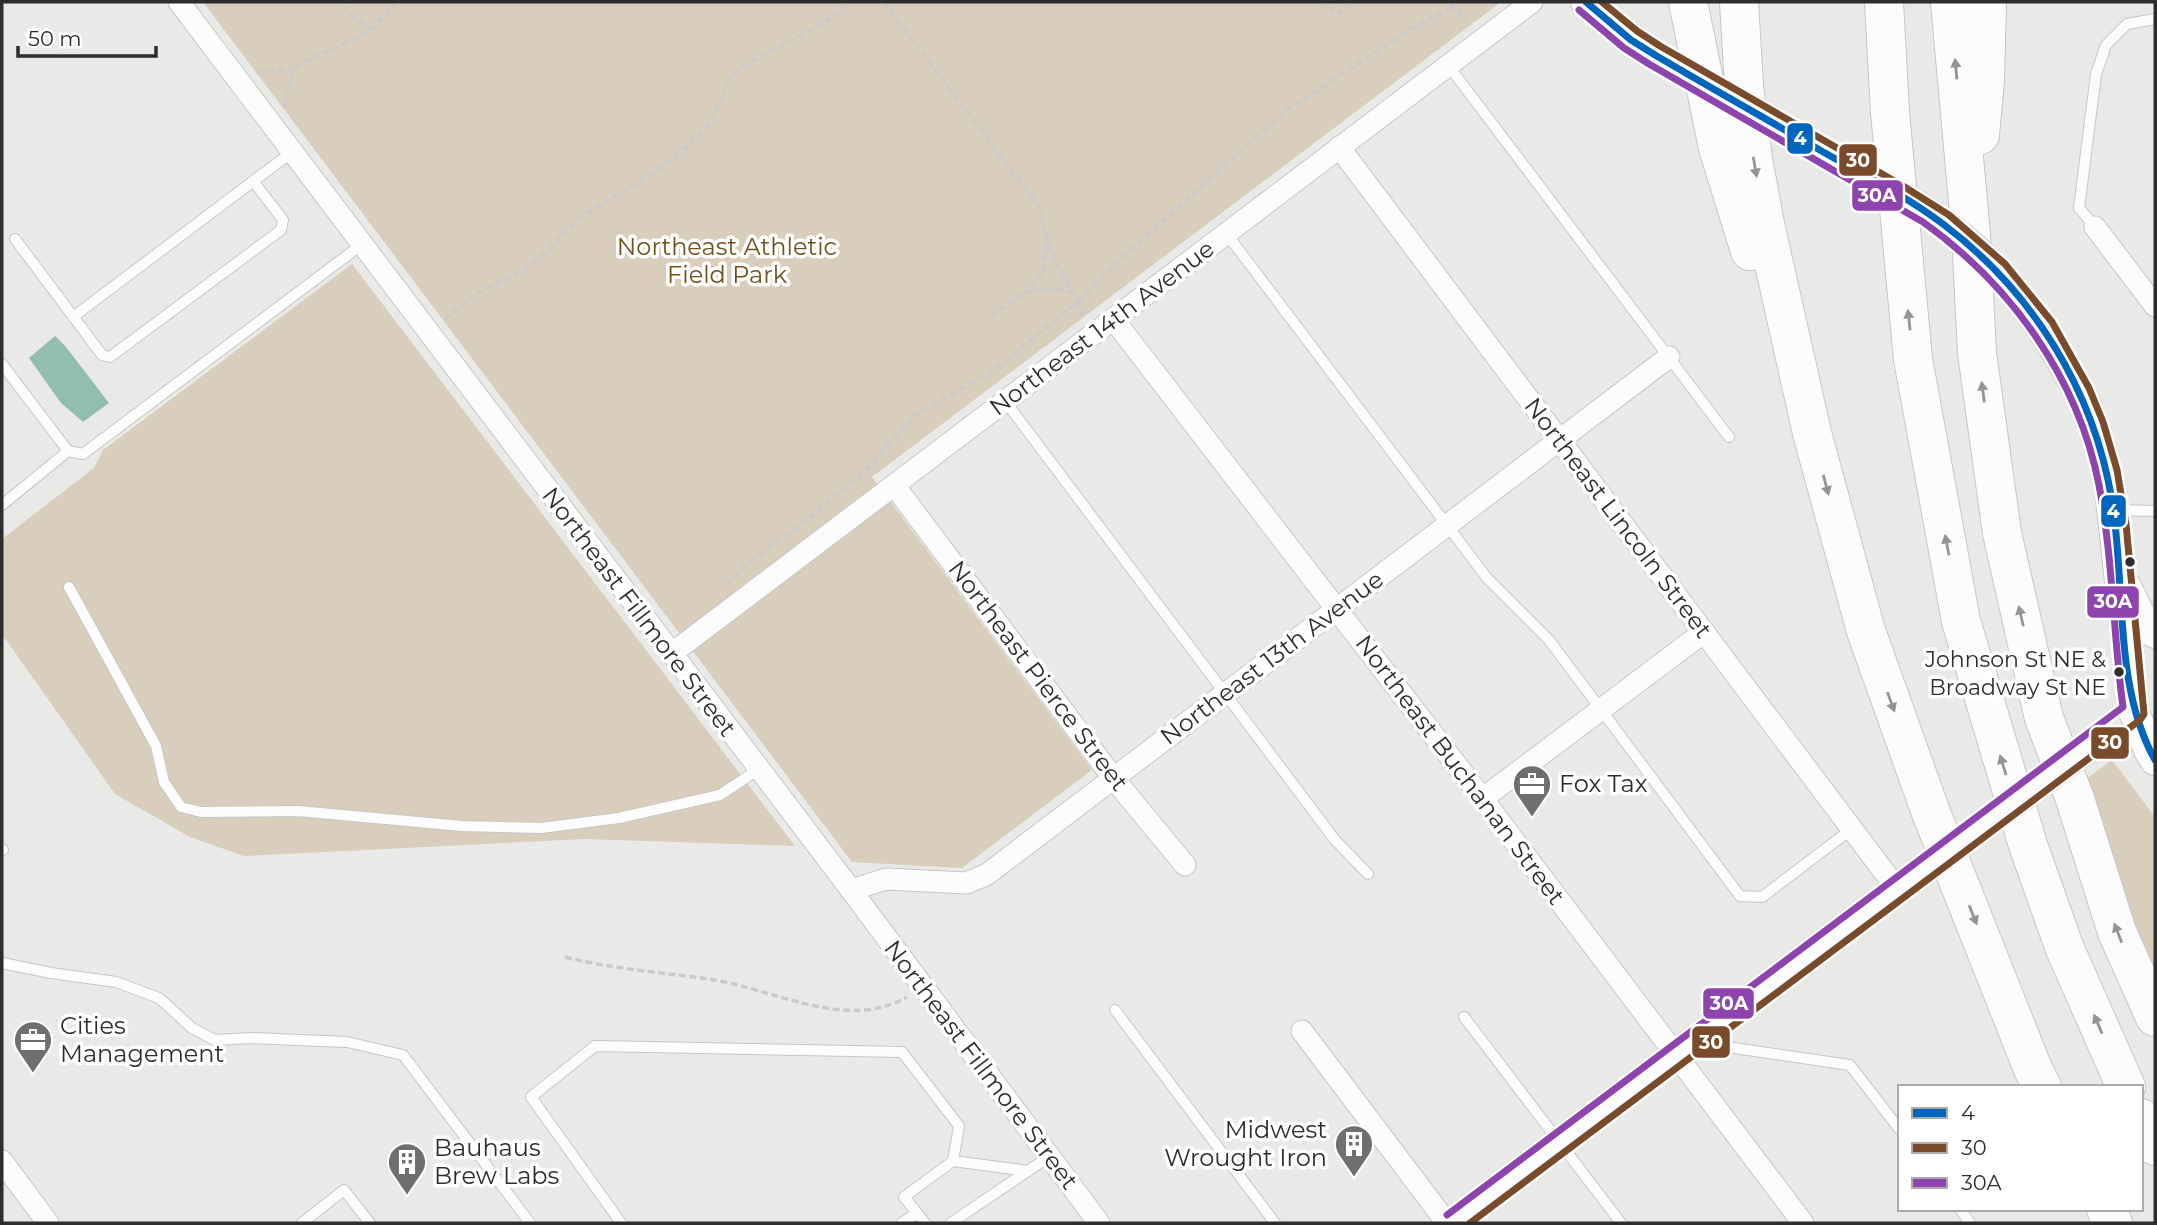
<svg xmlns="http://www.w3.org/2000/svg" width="2157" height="1225" font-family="Montserrat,sans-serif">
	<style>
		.green { fill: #d9cdbb }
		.water { fill: #91beb1 }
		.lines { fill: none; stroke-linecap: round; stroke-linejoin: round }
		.lane-casing { stroke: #c6c7c5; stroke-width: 12 }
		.street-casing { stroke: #c6c7c5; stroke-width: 23 }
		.secondary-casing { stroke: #c6c7c5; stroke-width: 32 }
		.highway-casing { stroke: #c6c7c5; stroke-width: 40 }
		.path { stroke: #cacac9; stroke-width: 3.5; stroke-dasharray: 7 3.5; stroke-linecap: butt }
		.lane { stroke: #fcfcfc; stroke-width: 10 }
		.street { stroke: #fcfcfc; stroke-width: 21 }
		.secondary { stroke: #fcfcfc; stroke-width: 30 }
		.highway { stroke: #fcfcfc; stroke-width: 38 }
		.secondary-bridge-casing { stroke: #c6c7c5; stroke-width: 32; stroke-linecap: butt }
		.secondary-bridge { stroke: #fcfcfc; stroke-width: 30 }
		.bus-1-casing { stroke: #fff; stroke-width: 12 }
		.bus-2-casing { stroke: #fff; stroke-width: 12 }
		.bus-3-casing { stroke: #fff; stroke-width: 12 }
		.bus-1 { stroke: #0065bd; stroke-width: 7 }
		.bus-2 { stroke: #7a4b2a; stroke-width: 7 }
		.bus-3 { stroke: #8e44ad; stroke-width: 7 }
		.oneway { fill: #949494 }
		.bus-dot { fill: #2c2d2c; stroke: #fff; stroke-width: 2.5 }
		.labels { text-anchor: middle; stroke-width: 7; stroke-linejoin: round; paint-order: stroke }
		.bus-label { font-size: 22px; fill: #2c2d2c; stroke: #fff; text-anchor: end }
		.park-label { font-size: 24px; fill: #71511c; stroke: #fff }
		.street-label { font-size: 24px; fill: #2c2d2c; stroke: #fff }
		.poi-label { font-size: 24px; fill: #2c2d2c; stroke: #fff; text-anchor: start }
		.line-badge { stroke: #fff; stroke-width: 2.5 }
		.badge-label { font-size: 19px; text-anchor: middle; font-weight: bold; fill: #fff }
	</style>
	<rect width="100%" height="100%" fill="#e9eae8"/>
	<g class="green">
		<polygon points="203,2 1501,2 872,477 1092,770 962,868 852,862"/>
		<polygon points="352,264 795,846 585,839 244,856 190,837 115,794 2,634 2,539 94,468 103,450"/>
		<polygon points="2112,760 2155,817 2155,981 2081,783"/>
	</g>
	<polygon class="water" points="55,336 66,347 109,403 83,422 61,403 29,358"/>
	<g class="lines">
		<g class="lane-casing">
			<g id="lane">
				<polyline points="1448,65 1729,437"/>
				<polyline points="2095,227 2079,208 2096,74 2106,45 2127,24 2155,19"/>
				<polyline points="1226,233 1487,578 1549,640 1740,896 1762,897 1853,828"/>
				<polyline points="15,239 102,355 110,357 281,230 283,220 253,181"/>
				<polyline points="73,317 292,152"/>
				<polyline points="2,364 68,451 2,505"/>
				<polyline points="1005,401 1335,840 1368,874"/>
				<polyline points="68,451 83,454 361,245"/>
				<polyline points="2116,510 2155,511"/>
				<polyline points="69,587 156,746 164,782 181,807 201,812 298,811 462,826 541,828 619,818 720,795 759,769"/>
				<polyline points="2,849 3,850"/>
				<polyline points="2,963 51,973 116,982 159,998 192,1028 215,1040 251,1038 347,1042 403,1055 530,1223"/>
				<polyline points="1115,1010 1275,1223"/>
				<polyline points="1464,1017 1621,1223"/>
				<polyline points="1700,1043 1850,1065 1900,1130"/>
				<polyline points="1960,1209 1970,1223"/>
				<polyline points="917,1213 904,1197 953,1161 1028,1171"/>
				<polyline points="302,1223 344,1190 370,1223"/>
				<polyline points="621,1223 531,1097 595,1046 902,1052 959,1126 953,1161"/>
				<polyline points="902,1223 917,1213 925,1223"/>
				<polyline points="951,1223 1050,1156"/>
			</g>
		</g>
		<g class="street-casing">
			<g id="street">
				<polyline points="179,2 851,890 1099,1223"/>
				<polyline points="1339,147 1897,889"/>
				<polyline points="2095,227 2155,306"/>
				<polyline points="1114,320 1475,789 1803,1223"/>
				<polyline points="894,485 1114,779 1185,865"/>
				<polyline points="671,654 1532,2"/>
				<polyline points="1482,799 1704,632"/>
				<polyline points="851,890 886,879 966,883 986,875 1669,357"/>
				<polyline points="1302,1031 1447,1223"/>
				<polyline points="2,1161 48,1223"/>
			</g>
		</g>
		<g class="secondary-casing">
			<g id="secondary">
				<polyline points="1586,2 1631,40 1655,55"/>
				<polyline points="2086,405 2104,460 2110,489 2134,712 2149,750 2155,760"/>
				<polyline points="2126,587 2143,621 2155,633"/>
				<polyline points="1453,1223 1909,880"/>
			</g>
		</g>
		<g class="highway-casing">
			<g id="highway">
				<polyline points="1688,2 1718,148 1750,251"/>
				<polyline points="1739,2 1744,86 1753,159 1765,224 1812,433 1866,631 1930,810 2033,1069 2042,1087"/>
				<polyline points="1884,2 1890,112 1913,359 1961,621 2028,845 2065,949 2126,1087"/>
				<polyline points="1950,2 1971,235 1977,353 2002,533 2044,718 2075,799 2117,932 2155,1017"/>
				<polyline points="1980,135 1985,80 1987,2"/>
				<polyline points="2141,1118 2155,1146"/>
				<polyline points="2106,1209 2113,1223"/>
			</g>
		</g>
		<g class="path">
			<polyline points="884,2 1039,207 1048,245 1084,318"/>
			<polyline points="1322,2 1330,6 1336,15 1354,2"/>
			<polyline points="1450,2 1467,22"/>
			<polyline points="343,7 369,29"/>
			<polyline points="257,73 293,68"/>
			<path d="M284,107l9,-39c33,-20 82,-29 102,-66"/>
			<polyline points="1031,288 1042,273 1048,245"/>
			<path d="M991,316c34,-24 36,-33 80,-24"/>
			<polyline points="444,320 477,293 514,275 532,263 544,254 579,219 657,170 686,148 713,120 726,85 734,73 744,65 828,21 837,14 846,2"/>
			<polyline points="728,584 744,566 805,521 867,469 917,413 993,371 1077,302 1113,266 1288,109 1419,24 1454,7"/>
			<path d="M565,957c47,12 95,15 144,22 62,9 137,53 198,18"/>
		</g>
		<use href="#lane" class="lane"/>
		<use href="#street" class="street"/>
		<use href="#secondary" class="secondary"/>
		<use href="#highway" class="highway"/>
		<g class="secondary-bridge-casing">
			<g id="secondary-bridge">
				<path d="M1655,55c62,36 124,71 185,107 52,29 108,58 150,102 41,42 69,89 96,141"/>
				<polyline points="1909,880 2103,736"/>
			</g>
		</g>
		<use href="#secondary-bridge" class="secondary-bridge"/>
		<g class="bus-1-casing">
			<path id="bus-1" d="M1586,2l45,38 24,15c56,33 113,65 170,98 39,22 81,43 118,71 89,67 151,166 169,277 14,84 1,184 43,259"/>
		</g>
		<g class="bus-2-casing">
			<polyline id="bus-2" points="1470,1223 2140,720 2144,714 2126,524 2117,470 2103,422 2089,388 2052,322 2005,264 1949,215 1903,186 1660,46 1637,31 1602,2"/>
		</g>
		<g class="bus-3-casing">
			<path id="bus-3" d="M1447,1215l676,-508c-10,-73 -10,-149 -24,-222 -21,-107 -88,-200 -176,-263l-274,-158 -25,-16 -45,-38"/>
		</g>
		<use href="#bus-1" class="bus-1"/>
		<use href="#bus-2" class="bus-2"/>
		<use href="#bus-3" class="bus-3"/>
	</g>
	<defs><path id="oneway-solid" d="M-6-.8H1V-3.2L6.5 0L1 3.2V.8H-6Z" transform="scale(1.75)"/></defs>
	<g class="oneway">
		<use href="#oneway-solid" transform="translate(1956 69) rotate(-95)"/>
		<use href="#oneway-solid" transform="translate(1755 167) rotate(80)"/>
		<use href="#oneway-solid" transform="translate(1909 320) rotate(-96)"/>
		<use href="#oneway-solid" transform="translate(1983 392) rotate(-98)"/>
		<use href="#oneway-solid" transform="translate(1826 485) rotate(75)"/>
		<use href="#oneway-solid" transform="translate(1947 545) rotate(-101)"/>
		<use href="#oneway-solid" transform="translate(2021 616) rotate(-103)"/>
		<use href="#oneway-solid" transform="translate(1891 702) rotate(70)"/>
		<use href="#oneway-solid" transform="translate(2003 765) rotate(-107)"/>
		<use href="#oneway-solid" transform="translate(1973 915) rotate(68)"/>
		<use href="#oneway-solid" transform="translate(2118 933) rotate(-111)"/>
		<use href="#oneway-solid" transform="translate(2098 1024) rotate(-113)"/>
	</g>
	<defs>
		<g id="office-pin" transform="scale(2.0125)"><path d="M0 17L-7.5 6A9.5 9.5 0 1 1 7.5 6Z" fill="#6e6f6e" stroke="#fff"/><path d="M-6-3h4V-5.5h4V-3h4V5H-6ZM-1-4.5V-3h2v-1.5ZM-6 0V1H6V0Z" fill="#fff"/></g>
		<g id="building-pin" transform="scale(2.0125)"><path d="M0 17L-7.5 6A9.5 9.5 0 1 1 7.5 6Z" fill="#6e6f6e" stroke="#fff"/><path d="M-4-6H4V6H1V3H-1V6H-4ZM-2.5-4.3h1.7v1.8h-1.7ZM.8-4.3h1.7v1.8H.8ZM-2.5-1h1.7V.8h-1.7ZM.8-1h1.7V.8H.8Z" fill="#fff"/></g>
	</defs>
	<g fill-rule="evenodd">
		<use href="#office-pin" x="1532" y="784"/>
		<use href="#office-pin" x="33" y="1040"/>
		<use href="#building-pin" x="1354" y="1144"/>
		<use href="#building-pin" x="407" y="1162"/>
	</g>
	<g class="bus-dot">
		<circle cx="2130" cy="562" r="6"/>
		<circle cx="2119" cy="672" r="6"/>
	</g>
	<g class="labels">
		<g class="bus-label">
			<text x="2106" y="667">Johnson St NE &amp;<tspan x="2106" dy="28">Broadway St NE</tspan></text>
		</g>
		<g class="park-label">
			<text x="727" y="255">Northeast Athletic<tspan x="727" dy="28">Field Park</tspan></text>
		</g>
		<g class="street-label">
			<text transform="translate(1102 328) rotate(-37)" y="8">Northeast 14th Avenue</text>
			<text transform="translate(1618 518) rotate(53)" y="8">Northeast Lincoln Street</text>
			<text transform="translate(639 612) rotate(53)" y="8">Northeast Fillmore Street</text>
			<text transform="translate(1272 658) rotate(-37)" y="8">Northeast 13th Avenue</text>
			<text transform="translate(1038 676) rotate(53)" y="8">Northeast Pierce Street</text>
			<text transform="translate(1460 770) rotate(53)" y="8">Northeast Buchanan Street</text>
			<text transform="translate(981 1065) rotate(53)" y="8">Northeast Fillmore Street</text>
		</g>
		<g class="poi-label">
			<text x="1559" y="792">Fox Tax</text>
			<text x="60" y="1034">Cities<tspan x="60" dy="28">Management</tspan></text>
			<text x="1327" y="1138" text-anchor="end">Midwest<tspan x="1327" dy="28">Wrought Iron</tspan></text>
			<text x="434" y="1156">Bauhaus<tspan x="434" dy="28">Brew Labs</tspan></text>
		</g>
	</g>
	<g class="line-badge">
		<rect x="1786" y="122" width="28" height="33" rx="7" fill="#0065bd"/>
		<rect x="1838" y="143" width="40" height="34" rx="7" fill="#7a4b2a"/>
		<rect x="1851" y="179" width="53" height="33" rx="7" fill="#8e44ad"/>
		<rect x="2100" y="494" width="27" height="34" rx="7" fill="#0065bd"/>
		<rect x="2086" y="585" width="54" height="34" rx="7" fill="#8e44ad"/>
		<rect x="2090" y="726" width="40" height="34" rx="7" fill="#7a4b2a"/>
		<rect x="1702" y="987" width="53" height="33" rx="7" fill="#8e44ad"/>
		<rect x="1691" y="1025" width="40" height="34" rx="7" fill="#7a4b2a"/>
	</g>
	<g class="badge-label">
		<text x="1800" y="145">4</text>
		<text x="1858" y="167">30</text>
		<text x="1877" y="202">30A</text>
		<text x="2113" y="518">4</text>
		<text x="2113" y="608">30A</text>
		<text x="2110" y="749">30</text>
		<text x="1729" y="1010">30A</text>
		<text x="1711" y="1049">30</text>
	</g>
	<rect width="2157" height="1225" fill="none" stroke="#2c2d2c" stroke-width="7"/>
	<rect x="1898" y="1085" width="245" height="126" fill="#ffffff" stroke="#ababab" stroke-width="2"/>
	<rect x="1912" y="1108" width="35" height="10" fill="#0065bd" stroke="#ababab" stroke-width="2"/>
	<text x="1961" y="1120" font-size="21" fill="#2c2d2c">4</text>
	<rect x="1912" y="1143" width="35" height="10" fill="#7a4b2a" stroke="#ababab" stroke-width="2"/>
	<text x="1961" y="1155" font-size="21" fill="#2c2d2c">30</text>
	<rect x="1912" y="1178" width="35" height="10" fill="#8e44ad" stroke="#ababab" stroke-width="2"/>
	<text x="1961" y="1190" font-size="21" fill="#2c2d2c">30A</text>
	<path d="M18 46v10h138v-10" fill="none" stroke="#2c2d2c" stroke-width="3.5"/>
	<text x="28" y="46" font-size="21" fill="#2c2d2c" stroke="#ffffff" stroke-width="5" paint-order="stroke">50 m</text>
</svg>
